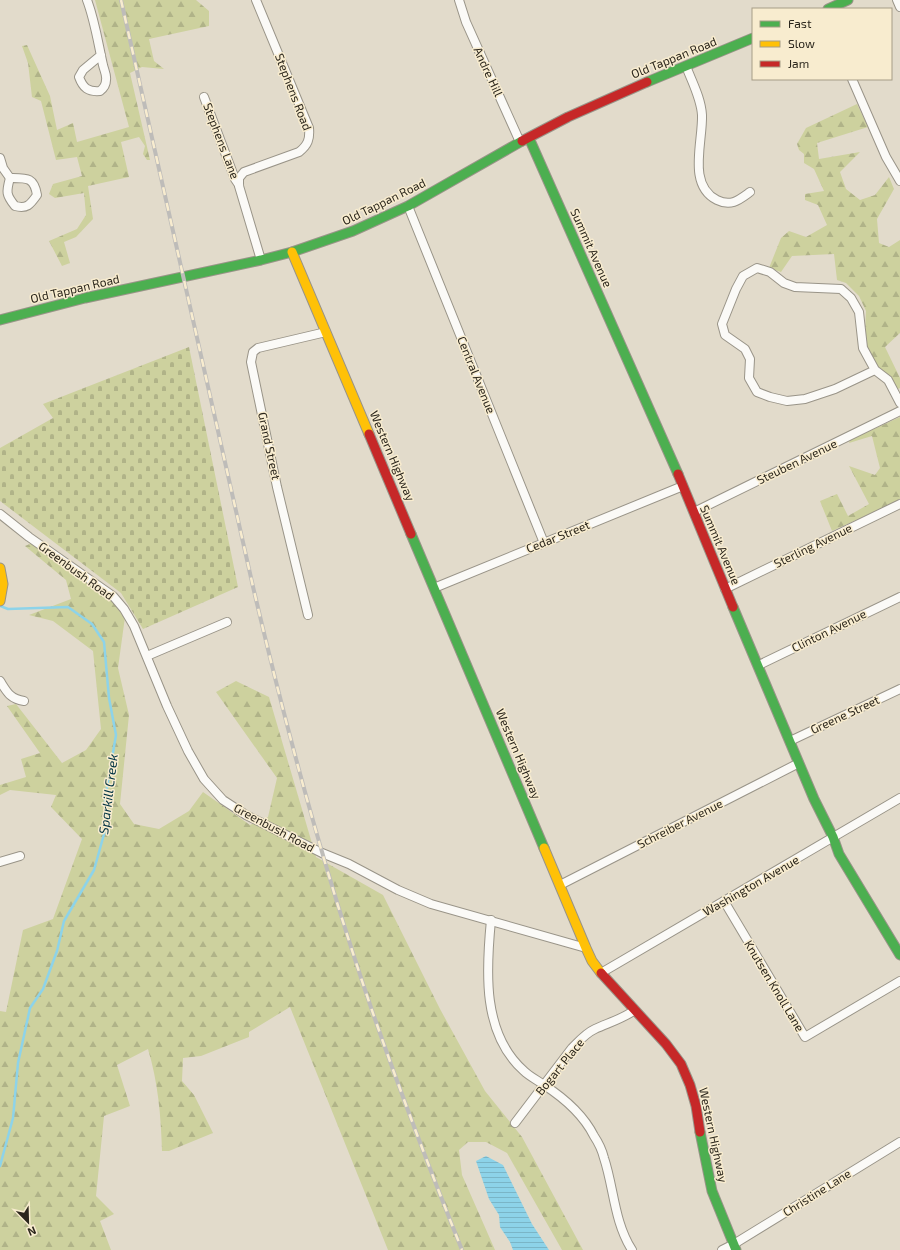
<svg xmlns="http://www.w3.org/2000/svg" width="900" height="1250" font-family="'Exo 2',sans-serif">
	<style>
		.forest { fill: url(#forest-firs) }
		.cemetery { fill: url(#cemetery-stones) }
		.water { fill: url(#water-rules) }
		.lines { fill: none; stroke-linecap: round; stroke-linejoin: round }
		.stream { stroke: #8dd3e9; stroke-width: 2.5 }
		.street-casing { stroke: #999488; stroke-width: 10 }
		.fast-casing { stroke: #999488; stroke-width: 11 }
		.slow-casing { stroke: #999488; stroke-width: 11 }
		.jam-casing { stroke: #999488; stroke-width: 11 }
		.street { stroke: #fbfaf7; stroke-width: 8 }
		.fast { stroke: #4caf50; stroke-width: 9 }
		.slow { stroke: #ffc107; stroke-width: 9 }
		.jam { stroke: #c62828; stroke-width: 9 }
		.rail-casing { stroke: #bebcb9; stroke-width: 4 }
		.rail { stroke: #f8eccf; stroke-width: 2.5; stroke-dasharray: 8; stroke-linecap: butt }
		.labels { text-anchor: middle; stroke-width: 3; stroke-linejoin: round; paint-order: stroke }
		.street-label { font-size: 12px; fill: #2b261c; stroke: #f8eccf }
		.water-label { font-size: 13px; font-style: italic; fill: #013343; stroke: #f8eccf }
	</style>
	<defs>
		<pattern id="forest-firs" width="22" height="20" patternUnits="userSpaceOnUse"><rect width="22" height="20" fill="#cdd19e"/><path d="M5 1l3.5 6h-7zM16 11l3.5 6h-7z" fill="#b0b388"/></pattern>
		<pattern id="cemetery-stones" width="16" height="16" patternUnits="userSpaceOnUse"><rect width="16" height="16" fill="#cdd19e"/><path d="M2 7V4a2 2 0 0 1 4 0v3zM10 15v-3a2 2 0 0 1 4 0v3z" fill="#b0b388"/></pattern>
		<pattern id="water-rules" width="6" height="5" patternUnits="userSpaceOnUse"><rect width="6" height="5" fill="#8dd3e9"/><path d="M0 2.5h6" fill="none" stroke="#7ab5c7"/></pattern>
	</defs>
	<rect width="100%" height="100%" fill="#e2dbcb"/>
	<g class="forest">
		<polygon points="95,0 196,0 209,11 209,26 149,39 154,61 164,69 142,67 130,73 150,160 147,160 143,154 145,146 139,137 121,142 129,177 88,186 93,219 76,237 64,242 70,263 62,266 49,241 77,229 86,215 84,193 55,198 49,194 53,184 82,176 77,157 56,160 41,101 32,97 28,63 22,46 27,45 50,96 57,130 73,123 77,142 129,127"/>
		<polygon points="857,104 868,127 817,143 819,159 860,152 840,172 846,189 860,200 875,195 889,177 894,189 877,219 879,243 889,247 900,240 900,333 885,347 900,378 900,388 898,389 878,367 867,346 865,331 866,311 859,296 846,283 837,280 834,254 792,256 781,272 769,268 781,238 789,231 806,237 827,225 818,205 805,200 805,194 824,191 814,169 804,163 804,154 799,150 797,144 806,128"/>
		<polygon points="900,417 900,500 832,531 820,501 837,494 848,516 869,504 849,466 875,475 880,468 872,436 849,443 850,440"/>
		<path d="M32,543l77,54 16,20 -7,51 11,47 -9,89 14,20 25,5 30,-18 14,-19 47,33 18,-8 9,-39 -61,-86 20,-11 33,16 47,160 67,38 57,114 45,82 37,46 61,113h-21l-55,-97 -21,-11h-18l-9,8 3,25 33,75h-107l-98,-243 -41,25v5l-48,19 -18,2 -1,23 12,14 19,38 -44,18h-7c-1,-35 -4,-69 -14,-102l-31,16 13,41 -26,10 -8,80 18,18 -14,7 11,29h-111v-239l6,1 17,-82 30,-11 29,-80 -31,-32 5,-12 -46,-5 -10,5v-10l26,-8 -5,-18 19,-6 -33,-47 9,-2 46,59 24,-13 15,-21 -8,-78 -40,-30 -24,-6 42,-16 -5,-19 -41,-34z"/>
	</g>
	<polygon class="cemetery" points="189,347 238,587 143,629 121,593 0,501 0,448 53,418 43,404"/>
	<polygon class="water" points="486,1156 503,1165 532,1224 549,1250 513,1250 510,1242 500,1227 499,1215 489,1199 476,1161"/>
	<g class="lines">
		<polyline class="stream" points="0,606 8,609 68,607 92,624 104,642 109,698 116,735 105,799 106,827 94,870 64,921 57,951 43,989 30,1008 18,1063 13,1118 0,1166"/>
		<g class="street-casing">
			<g id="street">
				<path d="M87,0c8,21 11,43 16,65 1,5 4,10 3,15 0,5 -2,8 -6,11 -12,1 -17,-3 -21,-14l4,-7 18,-15"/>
				<path d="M256,0l53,128c1,11 -1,17 -10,24l-55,20 -5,6v8l22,74"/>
				<polyline points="459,0 466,22 520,142"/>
				<polyline points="897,0 900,7"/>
				<path d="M686,66c6,16 15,32 16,49 1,27 -15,70 15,85 14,7 22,0 33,-8"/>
				<polyline points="852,79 886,157 900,181"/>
				<polyline points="204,97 235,179 239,185"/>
				<polyline points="0,158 3,168 10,178"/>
				<path d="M10,178c17,0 24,-1 27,17 -7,10 -10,14 -22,11 -9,-11 -9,-14 -5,-28z"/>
				<polyline points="408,206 544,543"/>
				<polyline points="875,370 835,389 805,399 787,401 770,397 757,392 749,378 750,359 745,349 725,335 722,324 736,289 743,276 757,268 770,272 784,283 795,287 841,289 851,298 859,312 863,348 875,370 888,380 900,403"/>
				<polyline points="694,512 900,411"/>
				<polyline points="0,514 29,537 113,596 124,609 134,626 167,706 188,751 204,779 223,800 246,815 322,853 349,864 398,890 431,904 586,948"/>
				<polyline points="434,588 683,486"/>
				<polyline points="725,589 900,504"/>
				<polyline points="308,615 277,487 251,362 253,352 258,348 326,332"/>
				<polyline points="147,656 227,622"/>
				<polyline points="759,665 900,597"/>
				<path d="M0,681c7,11 10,18 24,20"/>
				<polyline points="790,741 900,689"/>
				<polyline points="0,862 20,856"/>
				<polyline points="560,885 799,763"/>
				<polyline points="724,901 805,1037 900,981"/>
				<path d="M491,920c-5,51 -9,114 33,151 5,5 13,9 20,14 20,13 39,29 50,51 4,6 8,14 10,22 10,30 10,64 28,92"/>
				<polyline points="601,973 900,798"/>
				<path d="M515,1123l57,-75c7,-7 14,-15 23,-19 13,-6 27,-10 40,-19"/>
				<polyline points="722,1250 734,1244 900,1142"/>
			</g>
		</g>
		<g class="fast-casing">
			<g id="fast">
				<polyline points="828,9 848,0"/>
				<polyline points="647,82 753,38"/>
				<polyline points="529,138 678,474"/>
				<polyline points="0,320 85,298 261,260 292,252 353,231 408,206 522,141"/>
				<polyline points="411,534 544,848"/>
				<polyline points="733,607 814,799 833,837 839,854 900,955"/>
				<polyline points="700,1132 712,1191 736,1250"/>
			</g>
		</g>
		<g class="slow-casing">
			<g id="slow">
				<polyline points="292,252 369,434"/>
				<polyline points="0,568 3,584 0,601"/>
				<polyline points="544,848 586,948 592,961 601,973"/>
			</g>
		</g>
		<g class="jam-casing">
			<g id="jam">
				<polyline points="522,141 568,117 647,82"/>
				<polyline points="369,434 411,534"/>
				<polyline points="678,474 733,607"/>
				<polyline points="601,973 666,1044 681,1064 690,1085 696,1106 700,1132"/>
			</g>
		</g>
		<use href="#street" class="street"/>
		<use href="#fast" class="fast"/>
		<use href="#slow" class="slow"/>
		<use href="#jam" class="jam"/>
		<g class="rail-casing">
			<path id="rail" d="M121,0l133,591c34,145 73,290 122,431 27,77 56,153 86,228"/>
		</g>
		<use href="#rail" class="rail"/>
	</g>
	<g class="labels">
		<g class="street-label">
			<text transform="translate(674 58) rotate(-22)" y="4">Old Tappan Road</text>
			<text transform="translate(488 72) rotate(65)" y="4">Andre Hill</text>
			<text transform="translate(293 92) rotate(69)" y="4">Stephens Road</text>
			<text transform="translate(221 141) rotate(69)" y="4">Stephens Lane</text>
			<text transform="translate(384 202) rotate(-26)" y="4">Old Tappan Road</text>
			<text transform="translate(591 248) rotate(66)" y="4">Summit Avenue</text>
			<text transform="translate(75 289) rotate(-13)" y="4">Old Tappan Road</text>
			<text transform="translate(476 375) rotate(68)" y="4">Central Avenue</text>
			<text transform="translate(269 446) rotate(78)" y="4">Grand Street</text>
			<text transform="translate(392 456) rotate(67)" y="4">Western Highway</text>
			<text transform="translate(797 462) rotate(-26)" y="4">Steuben Avenue</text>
			<text transform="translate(558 537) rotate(-22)" y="4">Cedar Street</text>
			<text transform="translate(720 545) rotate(67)" y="4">Summit Avenue</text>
			<text transform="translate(813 546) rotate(-26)" y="4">Sterling Avenue</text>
			<text transform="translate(76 571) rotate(36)" y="4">Greenbush Road</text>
			<text transform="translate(829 631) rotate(-26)" y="4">Clinton Avenue</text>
			<text transform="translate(845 715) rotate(-25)" y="4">Greene Street</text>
			<text transform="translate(518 754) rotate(67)" y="4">Western Highway</text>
			<text transform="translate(680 824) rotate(-27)" y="4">Schreiber Avenue</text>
			<text transform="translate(274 828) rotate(28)" y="4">Greenbush Road</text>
			<text transform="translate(751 886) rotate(-30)" y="4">Washington Avenue</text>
			<text transform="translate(774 986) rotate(59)" y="4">Knutsen Knoll Lane</text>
			<text transform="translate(560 1067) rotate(-51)" y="4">Bogart Place</text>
			<text transform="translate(713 1135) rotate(78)" y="4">Western Highway</text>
			<text transform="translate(817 1193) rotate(-32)" y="4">Christine Lane</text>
		</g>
		<g class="water-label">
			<text transform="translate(108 794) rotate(-83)" y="5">Sparkill Creek</text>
		</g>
	</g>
	<rect x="752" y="8" width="140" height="72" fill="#f8eccf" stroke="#a69d87"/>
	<rect x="760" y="21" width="20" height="6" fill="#4caf50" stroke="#a69d87"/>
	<text x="788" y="28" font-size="12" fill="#2b261c">Fast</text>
	<rect x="760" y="41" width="20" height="6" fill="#ffc107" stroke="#a69d87"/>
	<text x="788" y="48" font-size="12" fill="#2b261c">Slow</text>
	<rect x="760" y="61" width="20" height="6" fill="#c62828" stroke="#a69d87"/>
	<text x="788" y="68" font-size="12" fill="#2b261c">Jam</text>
	<g transform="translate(28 1222) rotate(157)" stroke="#f8eccf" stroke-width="3" paint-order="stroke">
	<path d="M0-3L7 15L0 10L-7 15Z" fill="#2b261c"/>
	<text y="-6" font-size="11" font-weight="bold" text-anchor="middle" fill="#2b261c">N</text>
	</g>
</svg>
